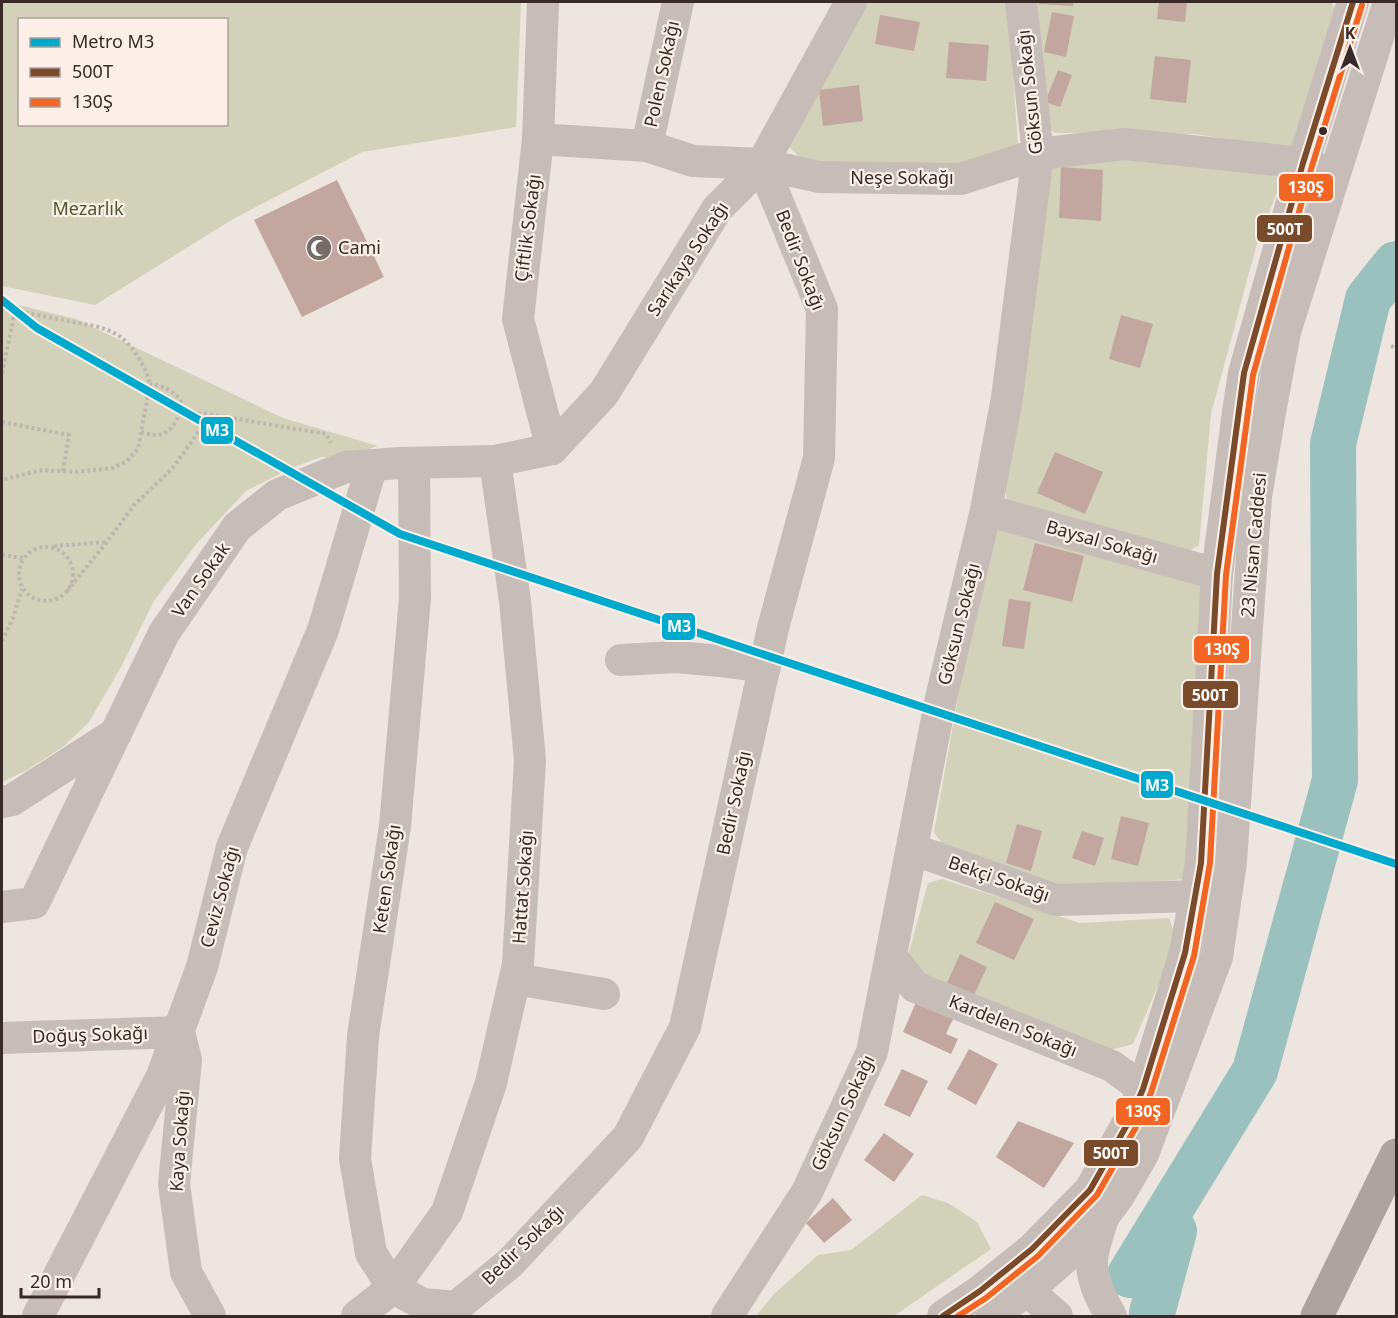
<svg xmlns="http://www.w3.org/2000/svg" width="1398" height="1318" font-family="'Noto Sans',sans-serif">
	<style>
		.green { fill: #d1d2b9; fill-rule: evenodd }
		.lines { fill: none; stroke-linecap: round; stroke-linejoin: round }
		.river { stroke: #9ac1bd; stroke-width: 46 }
		.building { fill: #c2a6a0 }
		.path { stroke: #bfb6b1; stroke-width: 4; stroke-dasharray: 3 3; stroke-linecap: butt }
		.minor { stroke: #c6bdb9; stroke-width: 32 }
		.highway { stroke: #aca49f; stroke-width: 33 }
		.bus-1-casing { stroke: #fbefe7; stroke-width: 10 }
		.bus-2-casing { stroke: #fbefe7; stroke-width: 10 }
		.bus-1 { stroke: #7a4b2a; stroke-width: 6 }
		.bus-2 { stroke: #f26522; stroke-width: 6 }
		.metro-1-casing { stroke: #fbefe7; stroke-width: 12 }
		.metro-1 { stroke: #00a9ce; stroke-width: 8 }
		.bus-dot { fill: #382a27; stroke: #fbefe7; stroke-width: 2 }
		.labels { text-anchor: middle; stroke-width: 4.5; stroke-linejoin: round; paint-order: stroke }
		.street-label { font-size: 18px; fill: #382a27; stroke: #fbefe7 }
		.park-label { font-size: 18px; fill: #4c5829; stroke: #fbefe7 }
		.poi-label { font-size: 18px; fill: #382a27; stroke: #fbefe7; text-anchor: start }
		.line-badge { stroke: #fbefe7; stroke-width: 2 }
		.badge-label { font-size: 16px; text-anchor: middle; font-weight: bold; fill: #fff }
	</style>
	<rect width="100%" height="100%" fill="#ede5e0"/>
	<g class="green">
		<path d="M2,2h519l-5,125 -154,25 -129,67 -138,86 -93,-19zM20,20h206v104h-206z"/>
		<polygon points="868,2 1008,2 1018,147 950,170 811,168 789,147 793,132"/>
		<polygon points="1037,2 1331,2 1337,12 1298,144 1285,148 1195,134 1055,133 1049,128"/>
		<polygon points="1132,154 1280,172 1279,187 1256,247 1211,414 1199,545 1187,552 1007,500 1004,481 1024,386 1050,171 1062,157"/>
		<polygon points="2,301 76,319 283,418 378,446 342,458 321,457 291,468 246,491 198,542 154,601 121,667 89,722 64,746 27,770 2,782"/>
		<polygon points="996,523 1207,586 1187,879 1048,889 944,847 934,832 964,663"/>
		<polygon points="942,879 1080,923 1169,918 1177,941 1133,1044 1110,1050 923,977 907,960 928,883"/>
		<polygon points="922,1195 948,1203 977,1222 991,1249 894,1316 756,1316 774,1294 818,1255 851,1250"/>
	</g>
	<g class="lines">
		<g class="river">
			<polyline points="1130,1275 1255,1071 1335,780 1333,444 1368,299 1396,264"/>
			<polyline points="1152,1313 1174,1231"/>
		</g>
	</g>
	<g class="building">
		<polygon points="1039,2 1073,2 1073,6 1039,4"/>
		<polygon points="1159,2 1187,2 1185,22 1157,19"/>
		<polygon points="1052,12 1074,16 1066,57 1044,52"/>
		<polygon points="880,15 920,22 914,51 875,44"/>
		<polygon points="949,42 989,45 986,81 946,78"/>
		<polygon points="1155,56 1191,60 1186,103 1150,99"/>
		<polygon points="1058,70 1072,75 1060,107 1045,102"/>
		<polygon points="859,85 863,121 823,126 819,90"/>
		<polygon points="1061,167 1103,170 1101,221 1059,218"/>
		<polygon points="337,180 384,277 302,317 254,220"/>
		<polygon points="1121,315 1153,324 1140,368 1109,359"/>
		<polygon points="1055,452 1103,472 1085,514 1037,493"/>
		<polygon points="1035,543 1084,556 1072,602 1023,590"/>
		<polygon points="1009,599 1031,602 1024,649 1002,646"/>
		<polygon points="1121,816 1149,823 1138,866 1111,859"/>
		<polygon points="1017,824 1042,831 1031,871 1006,863"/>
		<polygon points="1082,831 1104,838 1095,866 1072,858"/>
		<polygon points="995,902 1034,919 1014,960 976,943"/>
		<polygon points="960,954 987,967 974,995 947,983"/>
		<polygon points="917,1000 954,1017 946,1034 958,1039 951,1054 903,1032"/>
		<polygon points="969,1049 998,1064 976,1105 947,1089"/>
		<polygon points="902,1069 928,1081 910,1117 884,1105"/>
		<polygon points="1018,1121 1074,1143 1044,1188 996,1157"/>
		<polygon points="884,1133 914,1154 894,1182 864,1160"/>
		<polygon points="833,1198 852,1220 824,1243 806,1223"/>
	</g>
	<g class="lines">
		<g class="path">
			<path d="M2,308l97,19c8,3 17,6 23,11 13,11 24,30 28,46l-12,65 -11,12 -14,7 -38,4 -33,-2 -40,10"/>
			<polyline points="1391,346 1396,348"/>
			<polyline points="2,373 15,311"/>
			<polyline points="180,413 208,414 326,434 331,443"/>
			<polyline points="2,422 69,435 63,471"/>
			<path d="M141,432c4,1 10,3 15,3 18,-1 24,-19 25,-34 -9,-11 -17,-15 -31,-17"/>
			<polyline points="54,546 107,542"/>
			<circle cx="46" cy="574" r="27"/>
			<polyline points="2,555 23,558"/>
			<polyline points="67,591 107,542 134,505 171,470 195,437 208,414"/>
			<polyline points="2,641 13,618 22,589"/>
		</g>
		<g class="minor">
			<polyline points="543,2 538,139 518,319 552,449"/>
			<polyline points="538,139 647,146 693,161 762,164 819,177 961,179 1038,154 1125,144 1303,163 1321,170"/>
			<polyline points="647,146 678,2"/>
			<polyline points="552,449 604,393 717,209 762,164 851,2"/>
			<polyline points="986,510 1217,574"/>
			<polyline points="621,660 676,657 720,661 765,667"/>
			<polyline points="2,802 12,800 116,733"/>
			<polyline points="912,849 1056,900 1196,896"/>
			<polyline points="2,907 34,903 164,633 237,527 277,495 346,467 400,463 495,461 552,449"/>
			<polyline points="891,956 915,987 1112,1066 1143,1089"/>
			<polyline points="515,979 604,994"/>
			<polyline points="2,1038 179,1032 186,1060 174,1184 186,1272 210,1316"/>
			<path d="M1102,1221c-3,10 -7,21 -9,32 -5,21 8,46 18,63"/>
			<path d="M1009,1283c19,5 33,21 48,33"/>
			<polyline points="393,1288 423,1304 456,1307 510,1263 628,1137 685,1027 773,628 819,458 822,309 762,164"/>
			<polyline points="393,1288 371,1253 355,1159 363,1036 395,826 415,598 414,463"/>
			<polyline points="38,1316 162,1076 202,967 232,847 323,630 372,465"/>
			<polyline points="357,1316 393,1288 447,1212 491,1083 518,964 530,760 515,601 495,461"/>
			<polyline points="727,1316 807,1192 872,1052 941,698 986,510 1007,398 1038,154 1021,2"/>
			<polyline points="943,1316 980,1291 1032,1249 1090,1190 1128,1123 1143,1089 1185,953 1201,863 1217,574 1238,412 1244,373 1303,163 1353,2"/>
			<polyline points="991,1316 1027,1291 1078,1246 1104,1216 1120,1194 1143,1154 1217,957 1231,862 1256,497 1270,412 1285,332 1389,2"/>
		</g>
		<polyline class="highway" points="1317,1316 1396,1155"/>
		<g class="bus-1-casing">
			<polyline id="bus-1" points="943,1316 980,1291 1032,1249 1090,1190 1128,1123 1143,1089 1185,953 1201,863 1217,574 1244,373 1303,163 1353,2"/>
		</g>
		<g class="bus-2-casing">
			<polyline id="bus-2" points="958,1316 986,1298 1038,1256 1097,1195 1136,1127 1151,1093 1194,956 1210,863 1226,575 1253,375 1312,166 1362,5"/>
		</g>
		<use href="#bus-1" class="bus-1"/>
		<use href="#bus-2" class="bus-2"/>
		<g class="metro-1-casing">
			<polyline id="metro-1" points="2,300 37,328 400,534 1396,864"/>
		</g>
		<use href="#metro-1" class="metro-1"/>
	</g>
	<defs>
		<g id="mosque-disc" transform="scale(1.35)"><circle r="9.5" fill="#776b68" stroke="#fbefe7"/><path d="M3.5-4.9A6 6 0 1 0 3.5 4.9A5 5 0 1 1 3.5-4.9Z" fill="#fff"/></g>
	</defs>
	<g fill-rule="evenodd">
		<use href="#mosque-disc" x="319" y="248"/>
	</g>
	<circle class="bus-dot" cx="1323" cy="131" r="5"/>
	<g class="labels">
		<g class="street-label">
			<text transform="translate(662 74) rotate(-78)" y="6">Polen Sokağı</text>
			<text transform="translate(1030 92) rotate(-96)" y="6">Göksun Sokağı</text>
			<text x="902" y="184">Neşe Sokağı</text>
			<text transform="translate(528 228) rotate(-83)" y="6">Çiftlik Sokağı</text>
			<text transform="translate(688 259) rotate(-57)" y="6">Sarıkaya Sokağı</text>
			<text transform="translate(800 260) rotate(69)" y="6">Bedir Sokağı</text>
			<text transform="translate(1102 542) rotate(16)" y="6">Baysal Sokağı</text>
			<text transform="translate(1254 545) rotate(-85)" y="6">23 Nisan Caddesi</text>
			<text transform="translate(201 580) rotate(-55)" y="6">Van Sokak</text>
			<text transform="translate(959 624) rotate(-76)" y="6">Göksun Sokağı</text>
			<text transform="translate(734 803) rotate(-78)" y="6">Bedir Sokağı</text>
			<text transform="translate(387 879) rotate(-82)" y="6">Keten Sokağı</text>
			<text transform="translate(999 879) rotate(19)" y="6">Bekçi Sokağı</text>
			<text transform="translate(523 887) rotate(-86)" y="6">Hattat Sokağı</text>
			<text transform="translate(220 897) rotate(-75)" y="6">Ceviz Sokağı</text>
			<text transform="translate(1013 1026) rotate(22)" y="6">Kardelen Sokağı</text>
			<text transform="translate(90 1035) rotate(-2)" y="6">Doğuş Sokağı</text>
			<text transform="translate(843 1113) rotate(-65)" y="6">Göksun Sokağı</text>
			<text transform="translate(180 1141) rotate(-86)" y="6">Kaya Sokağı</text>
			<text transform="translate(523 1245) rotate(-44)" y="6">Bedir Sokağı</text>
		</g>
		<g class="park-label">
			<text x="88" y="215">Mezarlık</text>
		</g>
		<g class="poi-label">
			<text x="338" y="254">Cami</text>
		</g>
	</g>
	<g class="line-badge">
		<rect x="1278" y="173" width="56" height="29" rx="6" fill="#f26522"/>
		<rect x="1256" y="214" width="57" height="29" rx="6" fill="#7a4b2a"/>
		<rect x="200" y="416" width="34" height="29" rx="6" fill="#00a9ce"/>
		<rect x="661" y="612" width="35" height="29" rx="6" fill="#00a9ce"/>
		<rect x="1193" y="635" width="57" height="29" rx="6" fill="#f26522"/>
		<rect x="1182" y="680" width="57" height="29" rx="6" fill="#7a4b2a"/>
		<rect x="1140" y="770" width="34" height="29" rx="6" fill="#00a9ce"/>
		<rect x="1115" y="1097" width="56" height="29" rx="6" fill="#f26522"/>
		<rect x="1083" y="1139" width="56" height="28" rx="6" fill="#7a4b2a"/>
	</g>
	<g class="badge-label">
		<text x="1306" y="193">130Ş</text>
		<text x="1285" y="235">500T</text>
		<text x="217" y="436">M3</text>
		<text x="679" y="632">M3</text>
		<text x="1222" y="655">130Ş</text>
		<text x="1210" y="701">500T</text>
		<text x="1157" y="791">M3</text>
		<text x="1143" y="1117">130Ş</text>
		<text x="1111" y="1159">500T</text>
	</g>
	<rect width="1398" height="1318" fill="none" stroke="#382a27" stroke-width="6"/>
	<rect x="18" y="18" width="210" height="108" fill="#fbefe7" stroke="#ada09a" stroke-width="1.5"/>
	<rect x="30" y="38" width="30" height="9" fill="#00a9ce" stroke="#ada09a" stroke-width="1.5"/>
	<text x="72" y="48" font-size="18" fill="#382a27">Metro M3</text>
	<rect x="30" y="68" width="30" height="9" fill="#7a4b2a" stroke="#ada09a" stroke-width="1.5"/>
	<text x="72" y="78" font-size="18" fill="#382a27">500T</text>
	<rect x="30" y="98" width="30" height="9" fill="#f26522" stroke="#ada09a" stroke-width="1.5"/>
	<text x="72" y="108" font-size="18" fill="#382a27">130Ş</text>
	<g transform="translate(1350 48)" stroke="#fbefe7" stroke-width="4.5" paint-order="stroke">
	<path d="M0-4.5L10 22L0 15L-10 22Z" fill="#382a27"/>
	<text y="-9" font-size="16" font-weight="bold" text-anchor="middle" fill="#382a27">K</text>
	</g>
	<path d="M21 1288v9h78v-9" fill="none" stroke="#382a27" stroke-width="3"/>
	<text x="30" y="1288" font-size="18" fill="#382a27" stroke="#fbefe7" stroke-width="4.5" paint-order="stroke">20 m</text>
</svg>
